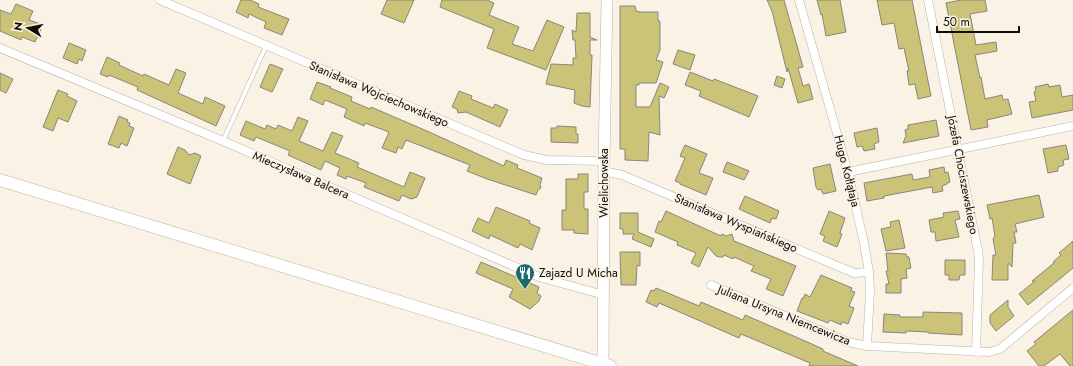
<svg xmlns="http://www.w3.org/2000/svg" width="1073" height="366" font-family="Jost,sans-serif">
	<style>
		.building { fill: #cbc377; stroke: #88877b }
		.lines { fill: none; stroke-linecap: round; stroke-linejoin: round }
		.service-casing { stroke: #bbb3a7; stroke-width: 5 }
		.minor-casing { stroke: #bbb3a7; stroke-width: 9 }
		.tertiary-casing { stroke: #bbb3a7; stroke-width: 12 }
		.secondary-casing { stroke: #bbb3a7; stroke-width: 13 }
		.service { stroke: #fff; stroke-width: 4 }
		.minor { stroke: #fff; stroke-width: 8 }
		.tertiary { stroke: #fff; stroke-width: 11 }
		.secondary { stroke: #fff; stroke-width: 12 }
		.labels { text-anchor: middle; stroke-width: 3; stroke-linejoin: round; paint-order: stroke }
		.street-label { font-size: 12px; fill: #100d09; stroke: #faf2e5 }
		.poi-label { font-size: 12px; fill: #100d09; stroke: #faf2e5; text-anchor: start }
	</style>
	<rect width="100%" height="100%" fill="#faf2e5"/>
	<g class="building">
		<polygon points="241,0 250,0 259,4 258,7 289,19 282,35 264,28 266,22 249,14 248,18 236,12"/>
		<polygon points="387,0 414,0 404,23 381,14"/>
		<polygon points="442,0 487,0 494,3 489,15 519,27 512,44 533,51 547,20 564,27 546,70 487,48 494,29 440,7"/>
		<polygon points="767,0 784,0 803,67 798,68 803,86 809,84 813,99 798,103 788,68 787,72 772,11"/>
		<polygon points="817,0 840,0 846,32 826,36 822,14 821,15"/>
		<polygon points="877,0 912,0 931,96 918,99 915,84 909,85 907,71 909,71 904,48 899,49 894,23 882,25"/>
		<polygon points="961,0 985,0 987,11 970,14 976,45 996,42 997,51 975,55 980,78 981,77 985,99 1002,95 1003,100 1008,99 1012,114 987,120 988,127 971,130 946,3"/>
		<polygon points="16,4 33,11 29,20 41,24 39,28 41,29 35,42 22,37 21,40 0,31 0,10 11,14"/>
		<polygon points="620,6 635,6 636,11 640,12 658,12 658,21 660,21 660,50 656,60 663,62 656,83 639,83 639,85 636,85 636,107 650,107 660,83 669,87 664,98 659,96 660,135 649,132 648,161 625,160 625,149 620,149"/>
		<polygon points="577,13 590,13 590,37 597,40 590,40 590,55 592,55 590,107 582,106 574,103 575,90 546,84 551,64 573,65 573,58 576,58 575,40 573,40 572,30 576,32"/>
		<polygon points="69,43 86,50 82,61 79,59 77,64 63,58"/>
		<polygon points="678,50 695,55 690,70 673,64"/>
		<polygon points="107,57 120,63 119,65 143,76 144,74 169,85 176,69 186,73 178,93 203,104 205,97 225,106 216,126 137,90 138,87 109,75 108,77 100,74"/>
		<polygon points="270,64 283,69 272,92 260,87"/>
		<polygon points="690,72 713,81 714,79 758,96 749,117 699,96 701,91 685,85"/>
		<polygon points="0,73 13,79 6,93 0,90"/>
		<polygon points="777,76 785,79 782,88 774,85"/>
		<polygon points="317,82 331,87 330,88 352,97 351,101 370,109 371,107 427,131 504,166 506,160 518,165 517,168 542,178 540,185 541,188 538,190 536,195 487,179 467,171 470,165 406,140 402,149 398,147 396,153 382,148 389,132 365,123 364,126 344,117 347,109 325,100 323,105 310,99"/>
		<polygon points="1048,84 1049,87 1060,85 1062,97 1073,95 1073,110 1032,118 1029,102 1036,101 1034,92 1036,91 1035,87"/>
		<polygon points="58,90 68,94 67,96 77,101 68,122 58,118 53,131 43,127"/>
		<polygon points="459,91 472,96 471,99 493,108 495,104 508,110 500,127 466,112 458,113 457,109 452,107"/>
		<polygon points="119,116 128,120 127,122 130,123 129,126 134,128 127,146 121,143 119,148 108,144"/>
		<polygon points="298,117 308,121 299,141 323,151 332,132 343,136 335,153 359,163 357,167 404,187 410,172 425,178 417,197 411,199 402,195 399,201 364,187 366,183 347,176 346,179 337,175 340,168 325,161 321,170 288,155 290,151 256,137 254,141 240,135 246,121 265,129 267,125 276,129 278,125 292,131"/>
		<polygon points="936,120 939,136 903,143 906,136 905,130 908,129 908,125"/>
		<polygon points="557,126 576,127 576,134 578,134 578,143 551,142 551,128 557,128"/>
		<polygon points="877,128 879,142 874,144 875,149 864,151 862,146 857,147 854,133"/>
		<polygon points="685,145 707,154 699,173 713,178 706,195 680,184 680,183 675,181 685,158 680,156"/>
		<polygon points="1066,145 1069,159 1063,160 1064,165 1058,167 1058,171 1048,173 1043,149"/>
		<polygon points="178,147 185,150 189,155 195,153 201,156 190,184 167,174"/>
		<polygon points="727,162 749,171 744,180 723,172"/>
		<polygon points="830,164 836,191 823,194 821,189 818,190 816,187 813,168"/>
		<polygon points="944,167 945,173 948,172 950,182 947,183 947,184 942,186 943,191 933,193 932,187 884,196 884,198 867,201 864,183 912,174 913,180 930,177 929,170"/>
		<polygon points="578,174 588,174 588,192 584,192 584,209 588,209 588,234 574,233 574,230 562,230 562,210 566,210 566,179 578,179"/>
		<polygon points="1039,195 1044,217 1015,224 1017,232 1014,232 1016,243 1013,243 1012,267 1008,263 1008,280 992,280 993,255 996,255 993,239 995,236 992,218 990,219 987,205"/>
		<polygon points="745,196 779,211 776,219 772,218 770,223 739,209"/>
		<polygon points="496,207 530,221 529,223 540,228 532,250 520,244 518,248 490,235 489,239 472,231 478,218 489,223"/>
		<polygon points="666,211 721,236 722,234 726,236 732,234 734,241 796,266 783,296 766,289 771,279 751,271 754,266 734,257 733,259 724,255 723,257 720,257 716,256 708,247 699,267 691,263 696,253 677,245 678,242 655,232 659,221 661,222"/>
		<polygon points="829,211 845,218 840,233 842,234 837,247 823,241 825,236 820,234"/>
		<polygon points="958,211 960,219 955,220 959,237 936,241 935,232 931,232 929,220 944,217 943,213"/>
		<polygon points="620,213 638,213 638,232 654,239 651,247 632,239 634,234 623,234 623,229 620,229"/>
		<polygon points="899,220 905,248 886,251 881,229 891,227 890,222"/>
		<polygon points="1073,241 1073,268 1028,305 1019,294 1035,281 1032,281 1054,263 1053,262 1061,255 1059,253"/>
		<polygon points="620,252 640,252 640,266 637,265 636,285 621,285"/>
		<polygon points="886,253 906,254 907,257 909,257 911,268 906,269 907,278 901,279 901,293 886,293 886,284 889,284 886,271 888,271"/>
		<polygon points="945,260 965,260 965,275 960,275 959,280 949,280 949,275 945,275"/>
		<polygon points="481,262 539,287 537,293 541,296 539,301 530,309 509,297 513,289 476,273"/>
		<polygon points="821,275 852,288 851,291 855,292 849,306 854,308 848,324 842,322 841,325 830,320 828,323 797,311 802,298 803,299 805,294 810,297"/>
		<polygon points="656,288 699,306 701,302 743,320 745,315 805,341 823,349 823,351 858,366 809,366 810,363 741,334 739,338 659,303 657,307 646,302 651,290 654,291"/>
		<polygon points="1008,300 1008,307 1014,316 996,331 990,323 990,315"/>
		<polygon points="1073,310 1073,366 1070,366 1060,354 1044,366 1039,366 1027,351 1036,344 1034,342"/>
		<polygon points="923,312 962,313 962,335 928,333 928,332 906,331 906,333 883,332 884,314 900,315 900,317 923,317"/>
	</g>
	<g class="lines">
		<g class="service-casing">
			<polyline id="service" points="223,141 266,46"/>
		</g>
		<g class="minor-casing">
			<g id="minor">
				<polyline points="160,0 524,155 547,160 604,161"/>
				<polyline points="799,0 848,172 864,243 869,272 870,291 867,346"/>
				<polyline points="928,0 978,251 979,260 976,352"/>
				<polyline points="0,48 223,141 539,277 604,295"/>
				<polyline points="604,171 622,175 854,273 869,272"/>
				<polyline points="848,172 1073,126"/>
				<polyline points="711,285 848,342 867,346 989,352 1000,349 1073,288"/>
			</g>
		</g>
		<g class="tertiary-casing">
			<polyline id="tertiary" points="603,366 604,161 607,0"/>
		</g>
		<g class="secondary-casing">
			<polyline id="secondary" points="0,180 610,366"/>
		</g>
		<use href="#service" class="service"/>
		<use href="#minor" class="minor"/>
		<use href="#tertiary" class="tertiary"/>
		<use href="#secondary" class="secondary"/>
	</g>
	<defs>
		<g id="restaurant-pin" transform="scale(1)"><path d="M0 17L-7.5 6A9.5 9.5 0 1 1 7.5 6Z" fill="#1e6b6f" stroke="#faf2e5"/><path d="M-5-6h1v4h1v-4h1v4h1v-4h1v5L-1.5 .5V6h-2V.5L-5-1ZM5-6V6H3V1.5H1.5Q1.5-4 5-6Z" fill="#fff"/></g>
	</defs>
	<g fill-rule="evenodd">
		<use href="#restaurant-pin" x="525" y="273"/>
	</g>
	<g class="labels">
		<g class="street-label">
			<text transform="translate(379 94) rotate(23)" y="4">Stanisława Wojciechowskiego</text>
			<text transform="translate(847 171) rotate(76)" y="4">Hugo Kołłątaja</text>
			<text transform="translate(301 175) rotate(23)" y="4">Mieczysława Balcera</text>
			<text transform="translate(963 175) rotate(79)" y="4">Józefa Chociszewskiego</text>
			<text transform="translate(604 183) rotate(-90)" y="4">Wielichowska</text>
			<text transform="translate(736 223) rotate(23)" y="4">Stanisława Wyspiańskiego</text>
			<text transform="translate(784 315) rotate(22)" y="4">Juliana Ursyna Niemcewicza</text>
		</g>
		<g class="poi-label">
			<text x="539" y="277">Zajazd U Micha</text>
		</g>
	</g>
	<g transform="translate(28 28) rotate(280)" stroke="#faf2e5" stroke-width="3" paint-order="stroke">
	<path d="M0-3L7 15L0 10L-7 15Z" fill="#100d09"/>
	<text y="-6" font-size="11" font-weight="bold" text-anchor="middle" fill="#100d09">N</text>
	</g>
	<path d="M937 26v6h82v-6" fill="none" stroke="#100d09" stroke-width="2"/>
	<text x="943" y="26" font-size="12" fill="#100d09" stroke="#faf2e5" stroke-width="3" paint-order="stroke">50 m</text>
</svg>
